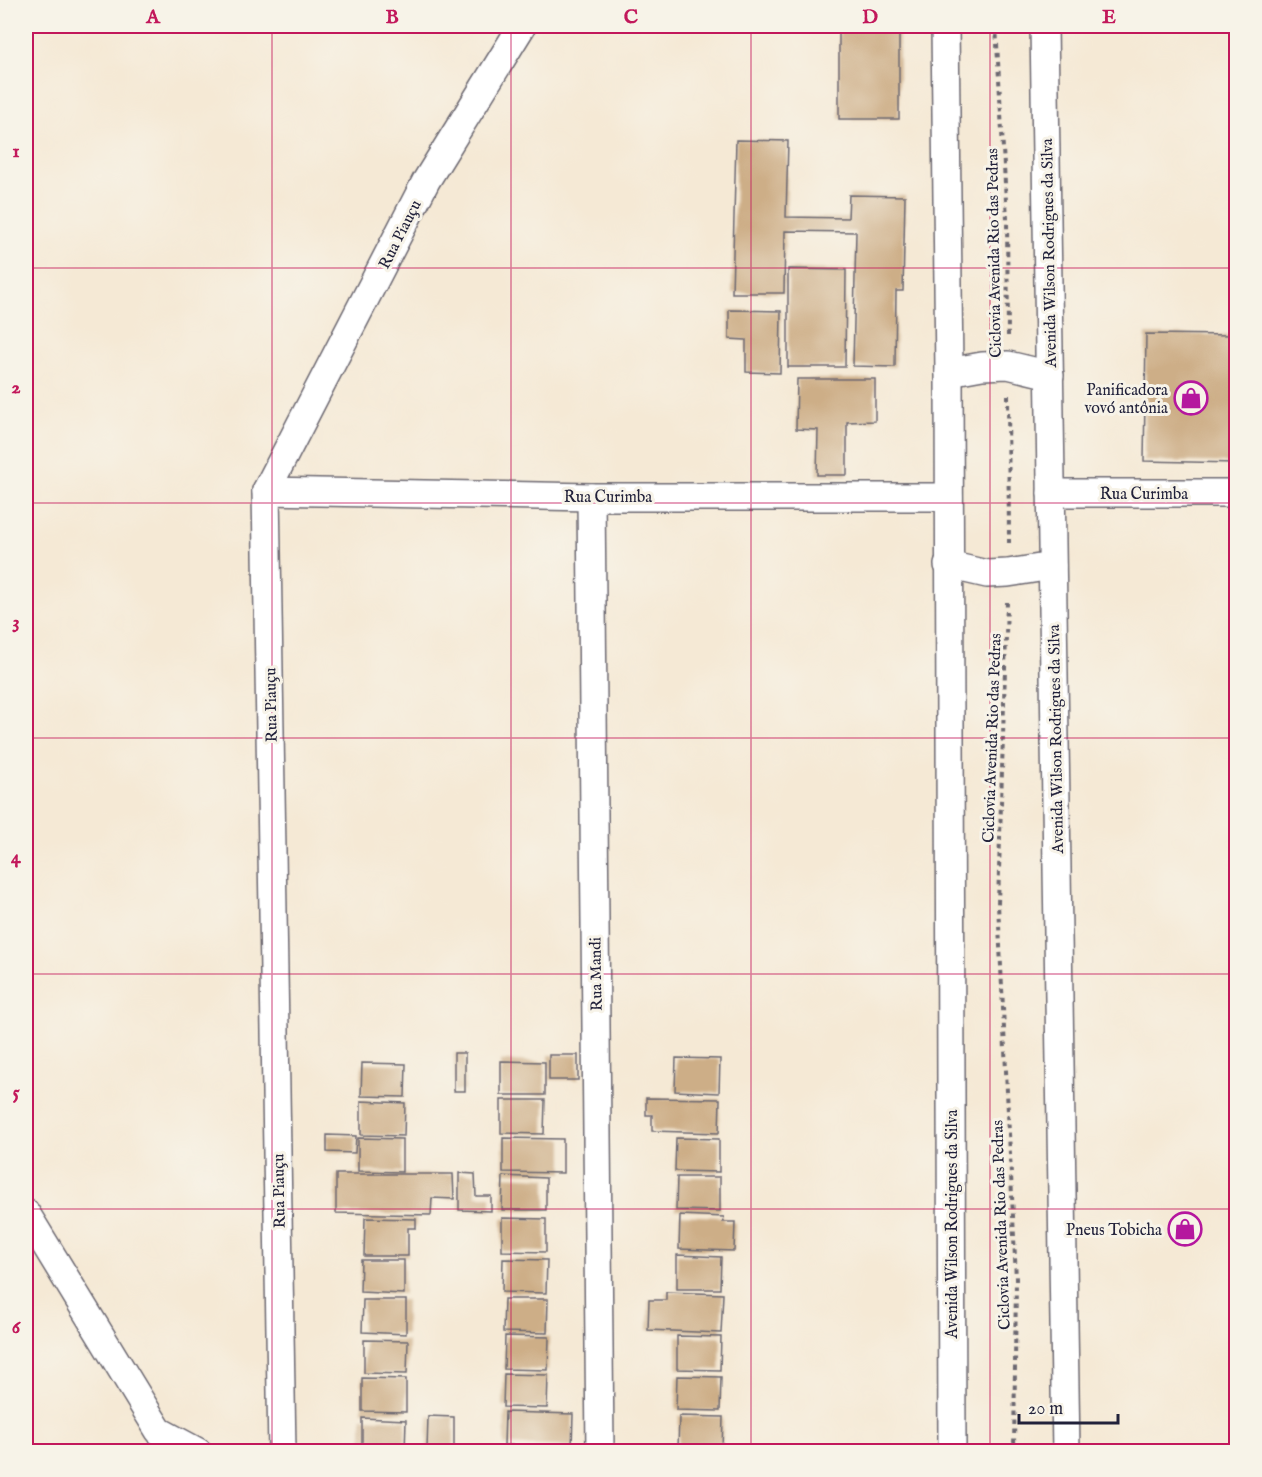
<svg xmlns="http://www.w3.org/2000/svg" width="1262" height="1477" font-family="'IM FELL English',serif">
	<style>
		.building { fill: #cdae87 }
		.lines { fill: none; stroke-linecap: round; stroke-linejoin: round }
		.minor-casing { stroke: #6c6871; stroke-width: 30 }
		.path { stroke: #6c6871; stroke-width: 4; stroke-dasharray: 4.5 4.5; stroke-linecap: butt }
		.minor { stroke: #fff; stroke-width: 27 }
		.grid { fill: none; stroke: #c2185b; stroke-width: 1.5; stroke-opacity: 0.55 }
		.labels { text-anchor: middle; stroke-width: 6; stroke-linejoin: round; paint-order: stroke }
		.street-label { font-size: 16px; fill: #22223b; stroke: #f7f3e8 }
		.poi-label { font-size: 16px; fill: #22223b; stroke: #f7f3e8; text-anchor: end }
		.neatline { fill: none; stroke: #c2185b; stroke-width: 2 }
		.grid-label { font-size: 20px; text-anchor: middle; font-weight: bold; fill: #c2185b }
	</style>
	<rect width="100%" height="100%" fill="#f7f3e8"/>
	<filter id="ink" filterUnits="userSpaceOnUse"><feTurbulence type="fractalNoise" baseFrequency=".0167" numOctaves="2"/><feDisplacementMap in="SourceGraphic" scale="12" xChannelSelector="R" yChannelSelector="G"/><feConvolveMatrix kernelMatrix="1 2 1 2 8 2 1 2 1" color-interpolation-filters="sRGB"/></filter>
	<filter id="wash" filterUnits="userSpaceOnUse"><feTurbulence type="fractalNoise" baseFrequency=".008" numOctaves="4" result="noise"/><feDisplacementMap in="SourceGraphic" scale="24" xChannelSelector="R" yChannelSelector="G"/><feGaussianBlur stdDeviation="1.35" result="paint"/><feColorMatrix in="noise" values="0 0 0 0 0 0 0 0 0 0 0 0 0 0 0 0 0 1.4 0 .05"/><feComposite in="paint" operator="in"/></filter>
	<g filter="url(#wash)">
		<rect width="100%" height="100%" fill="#f5e9d5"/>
		<g id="blocks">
			<g class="building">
				<rect x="839" y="26" width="60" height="93"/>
				<polygon points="736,140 788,141 786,217 848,218 849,195 905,196 903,291 896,291 895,367 853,366 856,232 785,231 784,293 732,293"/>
				<polygon points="788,269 846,270 845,367 788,367"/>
				<polygon points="729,310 781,311 780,373 746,372 746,340 729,339"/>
				<polygon points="1146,334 1236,335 1236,463 1144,461"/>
				<polygon points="797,379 875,379 875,421 847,422 847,475 817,475 818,430 796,429"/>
				<rect x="454" y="1053" width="11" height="38"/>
				<rect x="549" y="1055" width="29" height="25"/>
				<polygon points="676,1058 720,1059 719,1093 675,1091"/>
				<polygon points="501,1061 545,1062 545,1095 501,1095"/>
				<polygon points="362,1063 406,1064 405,1097 361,1096"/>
				<polygon points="646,1098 720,1099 719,1133 652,1131 652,1115 646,1115"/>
				<polygon points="501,1100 545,1100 544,1134 501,1133"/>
				<polygon points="361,1101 405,1103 404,1136 361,1135"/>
				<polygon points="327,1135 356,1136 355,1153 327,1152"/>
				<polygon points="358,1138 402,1139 402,1172 358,1171"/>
				<polygon points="503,1138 563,1139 563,1173 503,1172"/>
				<polygon points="676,1138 719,1139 719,1172 675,1171"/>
				<polygon points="459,1173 475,1174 476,1196 491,1196 491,1211 459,1210"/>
				<polygon points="336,1174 453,1174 454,1199 432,1198 431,1215 336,1213"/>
				<polygon points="503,1176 546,1178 546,1210 502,1210"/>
				<polygon points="677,1177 720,1177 720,1211 676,1210"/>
				<polygon points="680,1215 724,1217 723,1222 735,1222 734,1251 679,1249"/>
				<polygon points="365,1218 416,1219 416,1228 408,1228 408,1256 364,1256"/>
				<polygon points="502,1218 546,1219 546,1252 502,1251"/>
				<polygon points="677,1255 721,1257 720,1289 677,1289"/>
				<polygon points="503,1259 547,1260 546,1293 502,1292"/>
				<polygon points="361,1260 404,1260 404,1294 360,1292"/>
				<polygon points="666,1292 723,1294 721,1333 648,1330 649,1300 666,1300"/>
				<polygon points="504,1299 548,1299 547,1333 503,1332"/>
				<polygon points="363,1300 406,1300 406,1334 362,1332"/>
				<polygon points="505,1336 549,1337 548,1370 504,1369"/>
				<polygon points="677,1336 721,1337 720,1370 677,1369"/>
				<polygon points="364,1340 408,1341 407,1374 364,1373"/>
				<polygon points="504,1374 548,1375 547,1408 503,1407"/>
				<polygon points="677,1376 721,1377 720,1411 676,1410"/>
				<polygon points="362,1378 406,1379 406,1412 362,1411"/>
				<polygon points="505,1412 573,1414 572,1447 504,1445"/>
				<polygon points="428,1416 454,1417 454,1450 427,1450"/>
				<polygon points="679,1416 723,1417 722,1450 678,1449"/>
				<polygon points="362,1418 406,1420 405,1452 362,1452"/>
			</g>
		</g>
	</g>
	<g filter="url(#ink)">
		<use href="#blocks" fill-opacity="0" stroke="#6c6871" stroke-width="1.5"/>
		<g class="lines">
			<g class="minor-casing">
				<g id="minor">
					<polyline points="945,26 949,372 952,1452"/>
					<polyline points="1044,26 1066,1452"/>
					<polyline points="949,372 982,366 1008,365 1050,375"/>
					<polyline points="266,491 591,497 949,497"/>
					<polyline points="1051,493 1236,493"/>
					<polyline points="591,497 600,1452"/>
					<polyline points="948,565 987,574 1008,573 1052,566"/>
					<polyline points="26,1213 159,1431 198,1452"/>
					<polyline points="282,1452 266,491 426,181 522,26"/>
				</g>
			</g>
			<g class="path">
				<polyline points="996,26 1007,219 1008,336"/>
				<polyline points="1008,395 1009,543"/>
				<polyline points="1007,602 998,904 1016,1279 1014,1452"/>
			</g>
			<use href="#minor" class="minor"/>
		</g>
	</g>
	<path class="grid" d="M272,26v1426M511,26v1426M751,26v1426M990,26v1426M26,268h1210M26,503h1210M26,738h1210M26,974h1210M26,1209h1210"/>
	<defs>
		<g id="shop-ring" transform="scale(1.725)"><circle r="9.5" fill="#f7f3e8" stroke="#b5179e" stroke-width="1.5"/><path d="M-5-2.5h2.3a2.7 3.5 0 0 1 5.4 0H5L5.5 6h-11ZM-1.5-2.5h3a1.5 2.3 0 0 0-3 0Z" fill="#b5179e"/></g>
	</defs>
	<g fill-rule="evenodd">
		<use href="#shop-ring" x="1191" y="398"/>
		<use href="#shop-ring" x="1185" y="1229"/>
	</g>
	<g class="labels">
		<g class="street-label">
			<text transform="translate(399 234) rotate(-63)" y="6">Rua Piauçu</text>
			<text transform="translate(993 253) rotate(-91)" y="6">Ciclovia Avenida Rio das Pedras</text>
			<text transform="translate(1048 253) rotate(-91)" y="6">Avenida Wilson Rodrigues da Silva</text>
			<text x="1144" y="499">Rua Curimba</text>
			<text x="608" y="502">Rua Curimba</text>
			<text transform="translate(270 705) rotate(-91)" y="6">Rua Piauçu</text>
			<text transform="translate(991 738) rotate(-88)" y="6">Ciclovia Avenida Rio das Pedras</text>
			<text transform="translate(1055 739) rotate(-91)" y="6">Avenida Wilson Rodrigues da Silva</text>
			<text transform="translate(595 974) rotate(-91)" y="6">Rua Mandi</text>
			<text transform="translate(278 1191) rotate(-91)" y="6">Rua Piauçu</text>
			<text transform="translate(951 1224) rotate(-90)" y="6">Avenida Wilson Rodrigues da Silva</text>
			<text transform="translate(1000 1225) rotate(-92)" y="6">Ciclovia Avenida Rio das Pedras</text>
		</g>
		<g class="poi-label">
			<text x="1168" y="395">Panificadora<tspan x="1168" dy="18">vovó antônia</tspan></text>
			<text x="1162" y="1235">Pneus Tobicha</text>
		</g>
	</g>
	<rect width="1262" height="1477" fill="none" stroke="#f7f3e8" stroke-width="66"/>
	<path d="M1019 1414v9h99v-9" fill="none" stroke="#22223b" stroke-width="3"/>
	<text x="1028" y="1414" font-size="18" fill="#22223b" stroke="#f7f3e8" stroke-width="4.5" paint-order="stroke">20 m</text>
	<rect x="33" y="33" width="1196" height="1411" class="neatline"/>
	<g class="grid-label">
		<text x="153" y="23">A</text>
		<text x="392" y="23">B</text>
		<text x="631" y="23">C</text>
		<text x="870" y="23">D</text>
		<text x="1109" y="23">E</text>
		<text x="16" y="157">1</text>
		<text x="16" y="393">2</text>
		<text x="16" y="628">3</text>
		<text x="16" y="863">4</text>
		<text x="16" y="1098">5</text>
		<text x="16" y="1333">6</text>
	</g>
</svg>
